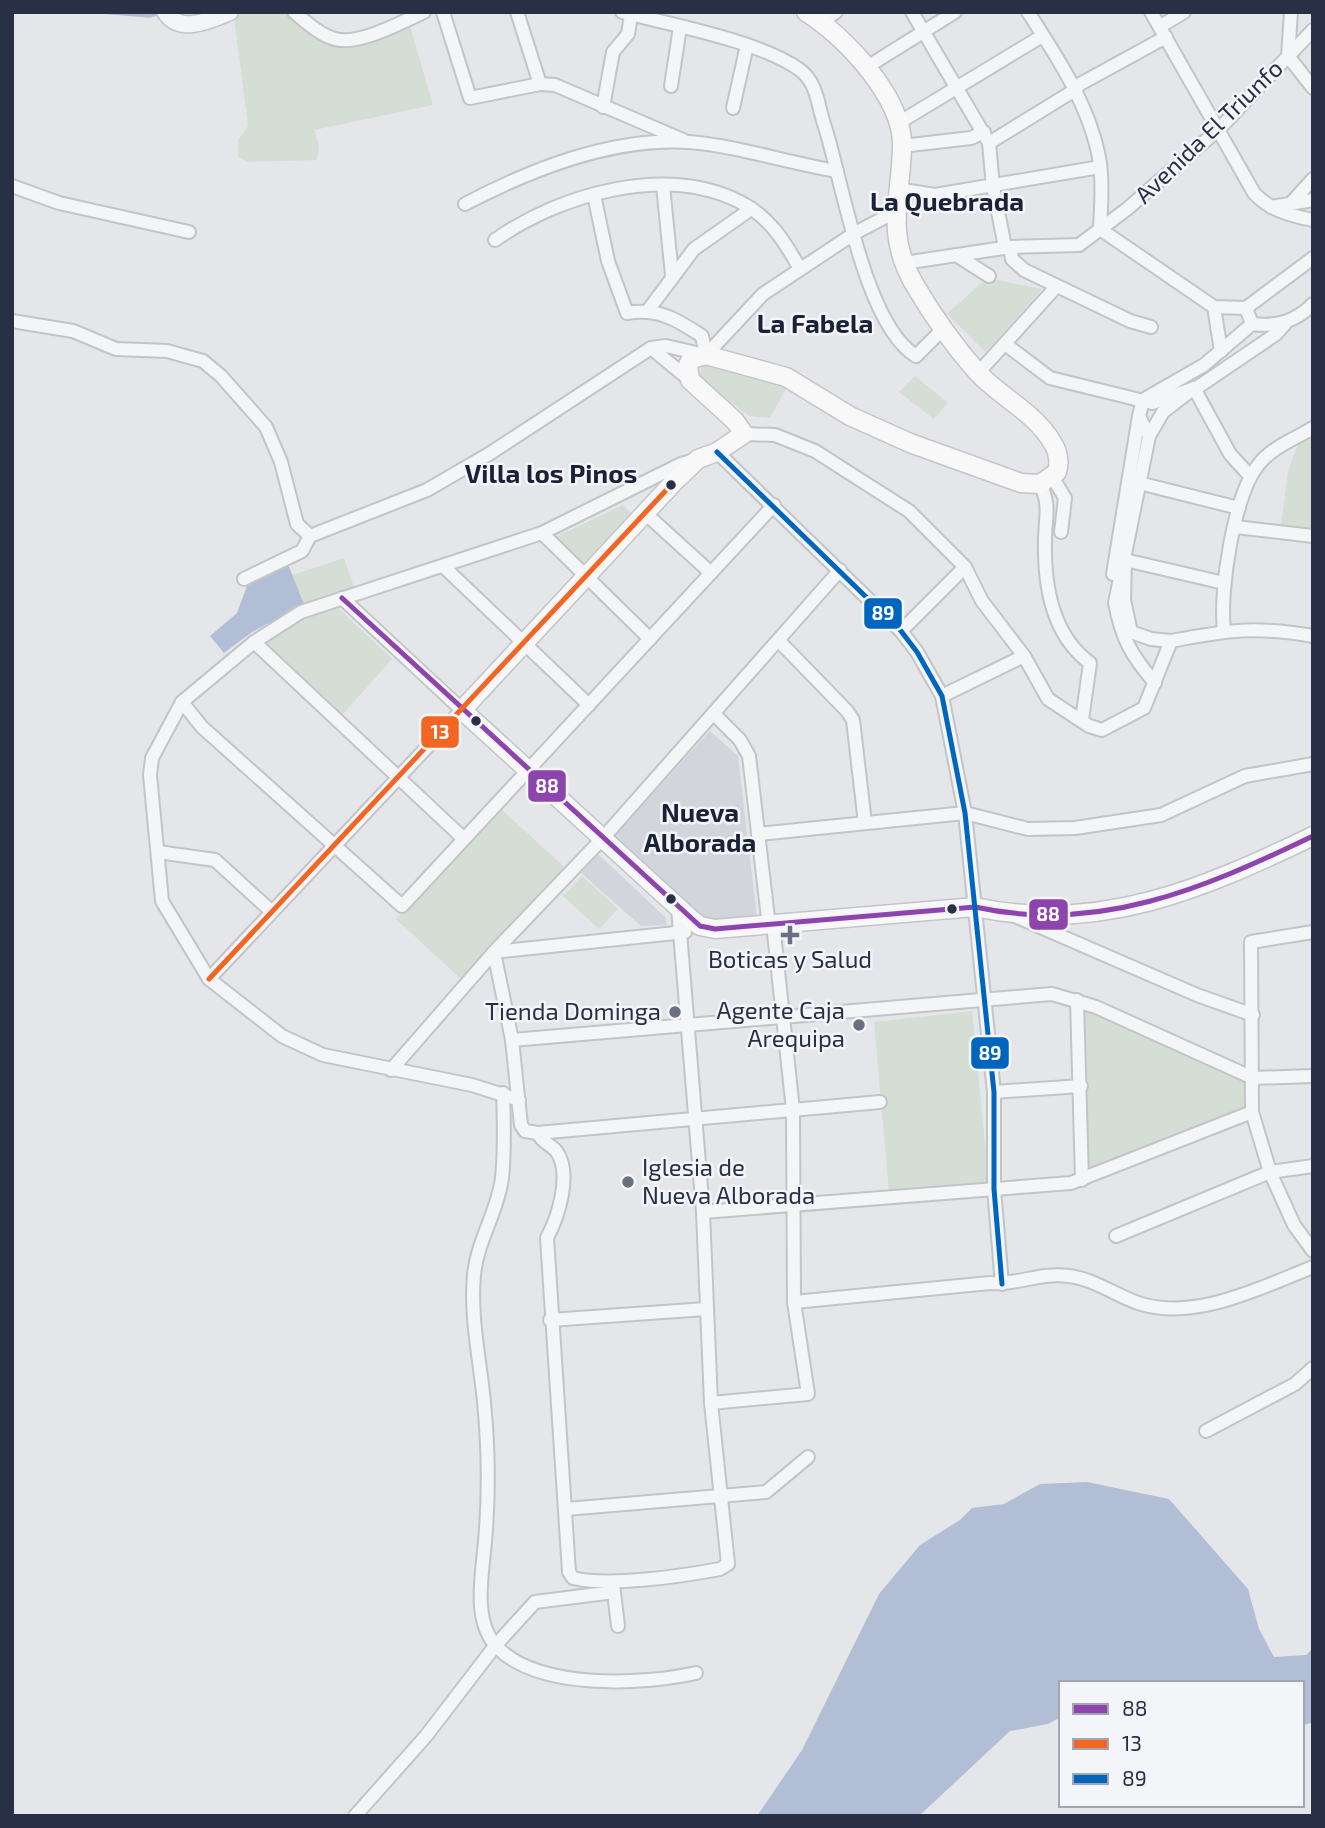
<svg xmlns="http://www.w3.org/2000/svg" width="1325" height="1828" font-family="'Exo 2',sans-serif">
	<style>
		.built { fill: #d3d5dd }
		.green { fill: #d4ded5 }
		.water { fill: #b2bed6 }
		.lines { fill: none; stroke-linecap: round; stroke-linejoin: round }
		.stream { stroke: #b2bed6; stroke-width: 3.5 }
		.minor-casing { stroke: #c3c4c8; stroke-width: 16 }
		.tertiary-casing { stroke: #c3c4c8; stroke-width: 19 }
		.secondary-casing { stroke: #c3c4c8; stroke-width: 21 }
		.minor { stroke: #f4f5f7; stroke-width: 12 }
		.tertiary { stroke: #f4f5f7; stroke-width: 16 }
		.secondary { stroke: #f8f8f8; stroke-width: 18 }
		.bus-1-casing { stroke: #f3f5f9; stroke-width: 10 }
		.bus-2-casing { stroke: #f3f5f9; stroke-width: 10 }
		.bus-3-casing { stroke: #f3f5f9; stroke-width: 10 }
		.bus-1 { stroke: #8e44ad; stroke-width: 5 }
		.bus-2 { stroke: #f26522; stroke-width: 5 }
		.bus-3 { stroke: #0065bd; stroke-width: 5 }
		.bus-dot { fill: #293046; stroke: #f3f5f9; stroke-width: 2.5 }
		.poi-dot { fill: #6b707f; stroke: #f3f5f9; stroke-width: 2.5 }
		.labels { text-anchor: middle; stroke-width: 5; stroke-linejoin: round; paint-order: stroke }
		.street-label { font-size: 24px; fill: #293046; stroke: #f3f5f9 }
		.poi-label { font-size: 24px; fill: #293046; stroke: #f3f5f9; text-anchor: end }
		.neighbourhood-label { font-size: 26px; font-weight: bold; fill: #1b2137; stroke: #f3f5f9 }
		.line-badge { stroke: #f3f5f9; stroke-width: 2.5 }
		.badge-label { font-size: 19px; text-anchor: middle; font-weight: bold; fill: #fff }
	</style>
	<rect width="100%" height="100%" fill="#e5e6ea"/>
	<g class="built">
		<polygon points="710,731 738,756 757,918 707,921 613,837"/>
		<polygon points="598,854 665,917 667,925 641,926 581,873"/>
	</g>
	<g class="green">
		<path d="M245,12h39l46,33c26,3 56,-10 80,-19l23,79 -119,25 5,16 -2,14 -68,2 -11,-5v-17l10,-14 -14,-109z"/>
		<polygon points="987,278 1042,289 986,352 947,314"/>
		<polygon points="703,363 787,387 770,418 749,416 699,378"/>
		<polygon points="915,376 948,403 934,419 899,392"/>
		<polygon points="1313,435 1313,529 1281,526 1288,472 1297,446"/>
		<polygon points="623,505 631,513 582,565 553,538"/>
		<polygon points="344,558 354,587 304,604 292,575"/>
		<polygon points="336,606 392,659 342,715 264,642 303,616"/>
		<polygon points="499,807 564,867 461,979 396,919"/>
		<polygon points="582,876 618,909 599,929 563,896"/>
		<polygon points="1084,1007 1247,1082 1244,1109 1087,1171"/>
		<polygon points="972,1011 989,1184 889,1192 874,1022"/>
	</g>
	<g class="water">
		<polygon points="288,564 304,604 252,632 224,653 210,636 237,613 248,583"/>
		<polygon points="1087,1482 1169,1499 1248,1589 1259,1629 1274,1657 1306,1655 1313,1648 1313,1722 1302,1726 1302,1683 1061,1683 1061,1717 1048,1724 1010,1731 919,1816 757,1816 802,1750 879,1594 920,1545 960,1520 972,1508 1004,1504 1040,1484"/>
	</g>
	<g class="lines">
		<polyline class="stream" points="102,12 149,16 160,13"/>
		<g class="minor-casing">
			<g id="minor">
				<path d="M294,12c12,10 26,23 41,27 23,7 67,-17 89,-27"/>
				<polyline points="443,12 470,98 540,84"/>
				<polyline points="517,12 540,84 555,85 683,140"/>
				<path d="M622,12c50,13 138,29 178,58 18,13 18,38 25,57 18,57 40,198 91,229l28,-28"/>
				<polyline points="912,12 989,143 993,187 1005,247"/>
				<path d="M1028,12c30,46 63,96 72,151 3,22 1,44 0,66"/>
				<path d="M1151,12l103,181c15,17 38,23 59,27"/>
				<polyline points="1291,12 1288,56 1313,88"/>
				<polyline points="821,22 836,12"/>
				<polyline points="1161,26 1184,12"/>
				<polyline points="867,67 955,12"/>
				<polyline points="671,86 680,27"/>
				<polyline points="603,107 613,52 628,34 631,15"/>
				<polyline points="733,108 747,45"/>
				<polyline points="900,122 1042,36"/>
				<polyline points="989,143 1075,90 1080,84 1166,37"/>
				<polyline points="902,146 971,138 984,132"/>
				<polyline points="12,186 59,203 189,232"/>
				<polyline points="663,186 672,275"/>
				<polyline points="897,189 935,195 1100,167"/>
				<path d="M594,195l14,66 19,52c31,-5 49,6 75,23l4,19"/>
				<polyline points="1293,201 1313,179"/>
				<path d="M465,204c67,-35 147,-67 224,-62 49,4 99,21 148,29"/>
				<polyline points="1271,207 1313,200"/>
				<polyline points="1100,229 1214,307 1246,308 1252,324"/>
				<path d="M495,240c65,-46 171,-76 245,-38 29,14 45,40 60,67"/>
				<polyline points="1010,247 1012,259 1024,270 1130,321 1151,327"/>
				<polyline points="956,255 989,276"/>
				<polyline points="904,263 1010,247 1079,245 1127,209 1220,128 1313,30"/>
				<polyline points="1214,307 1221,351"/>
				<polyline points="1246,308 1313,258"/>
				<polyline points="649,309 694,249 751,209"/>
				<polyline points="12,321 73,331 116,349 167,351 203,361 221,376 266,427 281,462 297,524 310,536"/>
				<polyline points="1005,344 1050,378 1152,403 1198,387 1276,334 1285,324"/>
				<polyline points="651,348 690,380"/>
				<polyline points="706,355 763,294 855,233 895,212"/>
				<polyline points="978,373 1056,287"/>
				<path d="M744,434l31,1 40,16 94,60 56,56 17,34 42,55 24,43 41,27 13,4 42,-22 27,-67c58,-11 83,-15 142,-5"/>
				<polyline points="1149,436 1163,412 1194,388 1230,454 1250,476"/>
				<polyline points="717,452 901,631 917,652 942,696 965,813 994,1092 994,1189 1002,1284"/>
				<polyline points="1053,478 1065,498 1061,532"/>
				<polyline points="1139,483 1239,508"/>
				<path d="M1040,484c11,22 5,33 5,57 -1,44 7,94 45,122l-8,57"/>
				<polyline points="646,514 711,573"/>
				<polyline points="1236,527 1313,536"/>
				<polyline points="542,533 650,639"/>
				<polyline points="443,566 589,705"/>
				<polyline points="1113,574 1139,416"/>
				<polyline points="244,579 302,551 310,536 427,490 489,454 651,348 666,346 705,355"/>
				<path d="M1224,630c-5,-39 10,-136 35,-166 12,-16 37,-26 54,-36"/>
				<polyline points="901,631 965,567"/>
				<polyline points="779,641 847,711 853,720 865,823"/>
				<polyline points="1171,641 1151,639 1131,632 1124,600 1125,560 1224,583"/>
				<polyline points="254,642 464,839"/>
				<path d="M1155,683c-24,-28 -33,-44 -40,-80l34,-167 -10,-20 4,-16 61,-35 48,-41c24,3 43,-2 61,-20"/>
				<polyline points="942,696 1024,656"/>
				<polyline points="182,702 202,727 402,906 774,505"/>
				<polyline points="758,834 965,813 1028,829 1075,828 1161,815 1245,776 1313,764"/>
				<polyline points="158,852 215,860 271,911"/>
				<polyline points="1017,917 1197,995 1253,1015"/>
				<polyline points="685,932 494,952 512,1040 521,1125 525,1131 538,1133 880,1102"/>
				<polyline points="1313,932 1251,942 1252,1112 1270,1172 1294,1225 1313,1251"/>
				<polyline points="209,979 462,710 342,598"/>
				<polyline points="1077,1000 1082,1180"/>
				<polyline points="512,1040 1052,994 1096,1007 1253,1078 1313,1076"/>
				<polyline points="391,1070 494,952 603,838 840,570"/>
				<polyline points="994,1092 1081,1086"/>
				<path d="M503,1093c1,28 2,57 -1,85 -4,33 -25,63 -28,97 -4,41 6,86 10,127 5,51 5,108 -1,159 -3,28 -7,64 14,86 41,43 145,38 199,26"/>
				<polyline points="519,1100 472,1085 323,1055 282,1036 209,979 162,901 150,775 152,758 182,702 254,642 301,612 542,533 681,464 695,460"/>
				<path d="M538,1133c4,10 13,11 19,19 15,23 1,65 -10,86l22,334 4,6c35,9 110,-2 147,-9l8,-5 -17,-161 -8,-191 -25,-304"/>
				<polyline points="703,1212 1071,1183 1252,1112"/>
				<polyline points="1116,1236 1270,1172 1313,1166"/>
				<path d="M794,1302l196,-19c27,2 51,-11 79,-7 25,3 46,19 69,27 56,19 124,-16 175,-36"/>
				<polyline points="550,1320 706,1309"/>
				<polyline points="711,1403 808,1394 794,1302 793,1110 773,924 768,918 749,756 740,740 714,714"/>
				<polyline points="1206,1431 1295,1384 1313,1368"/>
				<polyline points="566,1509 766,1492 808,1457"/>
				<polyline points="613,1584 618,1626"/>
				<polyline points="355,1816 426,1736 495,1646 535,1602 614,1592"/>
			</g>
		</g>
		<g class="tertiary-casing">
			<path id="tertiary" d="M165,12c15,23 45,8 65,0"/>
		</g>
		<g class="secondary-casing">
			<path id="secondary" d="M806,12c39,24 98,87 96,135 -1,51 -17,85 11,135 18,31 41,64 65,91 23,24 57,40 74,69 6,9 8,19 5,30l-17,12 -19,-1 -111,-40 -60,-27 -64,-39 -80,-22 -15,4 -3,6 2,15 45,41 9,13 -27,18 -19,7 -25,24 -211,227 230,210 8,6 15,3 260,-22c123,27 228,-18 338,-71"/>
		</g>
		<use href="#minor" class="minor"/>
		<use href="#tertiary" class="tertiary"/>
		<use href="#secondary" class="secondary"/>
		<g class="bus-1-casing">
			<path id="bus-1" d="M342,598l358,328 15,3 260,-22c123,27 228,-18 338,-71"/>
		</g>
		<g class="bus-2-casing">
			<polyline id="bus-2" points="209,979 671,485"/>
		</g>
		<g class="bus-3-casing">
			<polyline id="bus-3" points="717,452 901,631 917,652 942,696 965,813 994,1092 994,1189 1002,1284"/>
		</g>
		<use href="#bus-1" class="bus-1"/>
		<use href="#bus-2" class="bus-2"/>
		<use href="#bus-3" class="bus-3"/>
	</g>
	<g class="bus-dot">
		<circle cx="671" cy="485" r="6"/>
		<circle cx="476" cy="721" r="6"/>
		<circle cx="671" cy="899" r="6"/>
		<circle cx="952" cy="909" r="6"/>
	</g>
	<g class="poi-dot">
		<path d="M786.5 924.5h7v7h7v7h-7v7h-7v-7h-7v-7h7z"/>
		<circle cx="675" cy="1012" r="7"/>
		<circle cx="859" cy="1025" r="7"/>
		<circle cx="628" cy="1182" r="7"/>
	</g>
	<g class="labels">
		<g class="street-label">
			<text transform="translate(1209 132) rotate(-44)" y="8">Avenida El Triunfo</text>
		</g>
		<g class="poi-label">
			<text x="790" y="968" text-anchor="middle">Boticas y Salud</text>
			<text x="845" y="1019">Agente Caja<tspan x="845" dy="28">Arequipa</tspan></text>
			<text x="661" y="1020">Tienda Dominga</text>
			<text x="642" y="1176" text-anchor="start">Iglesia de<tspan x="642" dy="28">Nueva Alborada</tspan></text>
		</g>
		<g class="neighbourhood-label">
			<text x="947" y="211">La Quebrada</text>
			<text x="815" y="333">La Fabela</text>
			<text x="551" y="483">Villa los Pinos</text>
			<text x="700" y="822">Nueva<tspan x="700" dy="30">Alborada</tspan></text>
		</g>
	</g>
	<g class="line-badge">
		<rect x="863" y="597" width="40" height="33" rx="7" fill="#0065bd"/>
		<rect x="420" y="715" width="40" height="34" rx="7" fill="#f26522"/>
		<rect x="527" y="769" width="40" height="34" rx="7" fill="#8e44ad"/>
		<rect x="1028" y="898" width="41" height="33" rx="7" fill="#8e44ad"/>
		<rect x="970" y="1036" width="40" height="34" rx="7" fill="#0065bd"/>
	</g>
	<g class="badge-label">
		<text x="883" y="620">89</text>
		<text x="440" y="739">13</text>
		<text x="547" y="793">88</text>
		<text x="1048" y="921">88</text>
		<text x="990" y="1060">89</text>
	</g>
	<rect width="1325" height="1828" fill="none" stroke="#293046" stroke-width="28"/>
	<rect x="1059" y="1681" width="245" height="126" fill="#f3f5f9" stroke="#a2a6b1" stroke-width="2"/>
	<rect x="1073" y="1704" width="35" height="10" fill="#8e44ad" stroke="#a2a6b1" stroke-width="2"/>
	<text x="1122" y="1716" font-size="21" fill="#293046">88</text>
	<rect x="1073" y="1739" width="35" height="10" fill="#f26522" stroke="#a2a6b1" stroke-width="2"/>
	<text x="1122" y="1751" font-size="21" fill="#293046">13</text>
	<rect x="1073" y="1774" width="35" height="10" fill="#0065bd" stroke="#a2a6b1" stroke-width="2"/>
	<text x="1122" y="1786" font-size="21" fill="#293046">89</text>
</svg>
